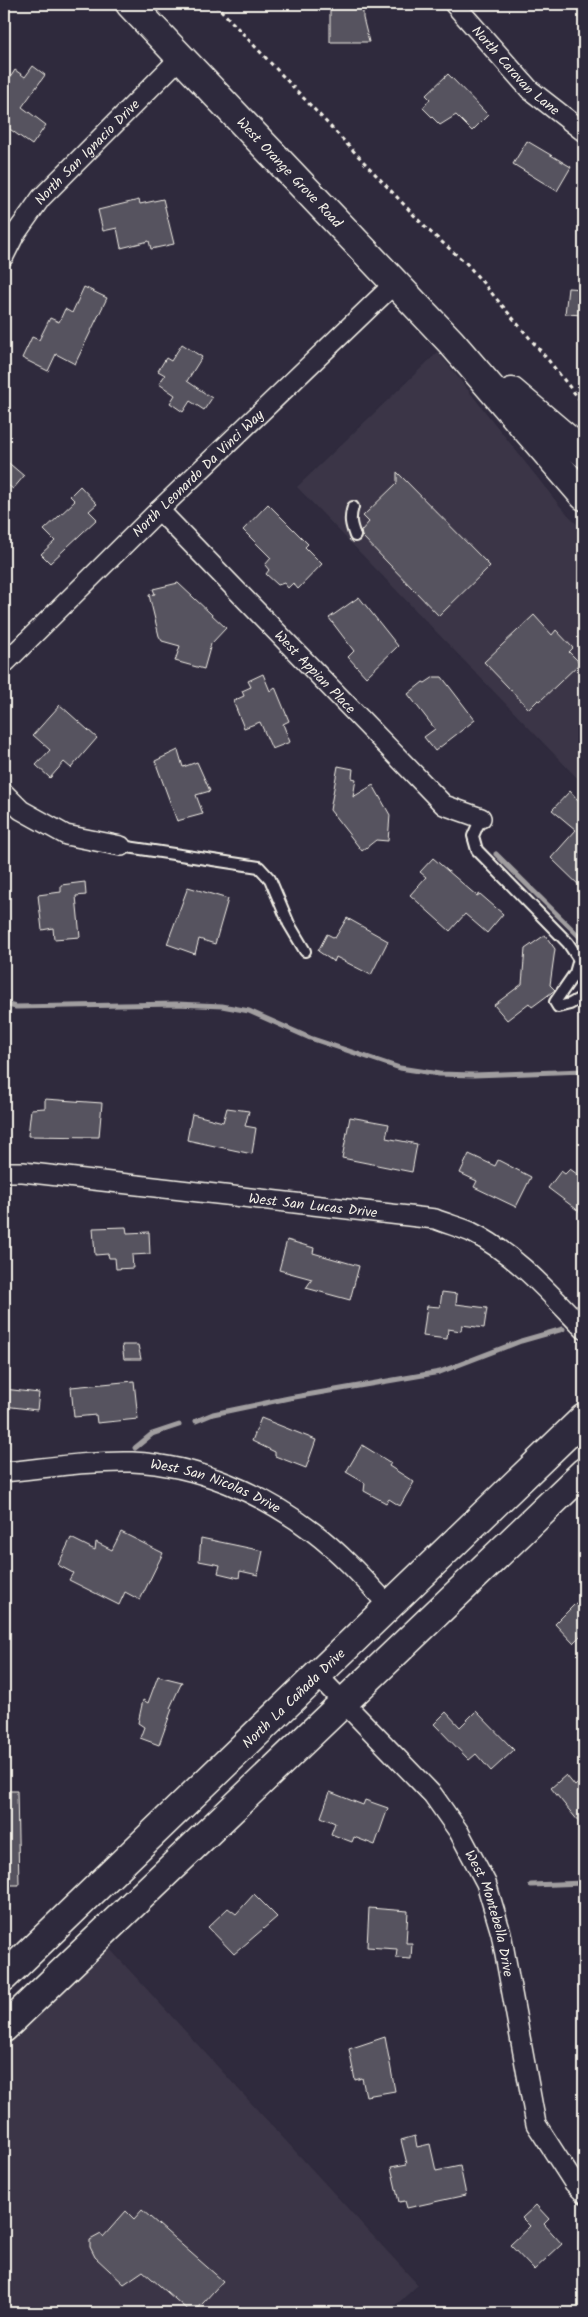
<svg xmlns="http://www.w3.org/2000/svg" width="588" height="2317" font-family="Kalam,sans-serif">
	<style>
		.built { fill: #3b3647 }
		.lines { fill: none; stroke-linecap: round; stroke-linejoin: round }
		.stream { stroke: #a19ea0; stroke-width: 5 }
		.building { fill: #56525f; stroke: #f4f1e8 }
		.lane-casing { stroke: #f4f1e8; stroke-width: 14 }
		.street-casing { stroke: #f4f1e8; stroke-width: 22 }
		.primary-casing { stroke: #f4f1e8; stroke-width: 31 }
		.path { stroke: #f4f1e8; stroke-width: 3; stroke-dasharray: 4 4; stroke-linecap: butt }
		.lane { stroke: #2f2a3d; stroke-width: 10 }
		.street { stroke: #2f2a3d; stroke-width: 19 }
		.primary { stroke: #2f2a3d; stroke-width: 28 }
		.labels { text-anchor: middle; stroke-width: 4; stroke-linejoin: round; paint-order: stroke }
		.street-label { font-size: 14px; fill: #f4f1e8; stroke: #2f2a3d }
	</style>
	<rect width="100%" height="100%" fill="#2f2a3d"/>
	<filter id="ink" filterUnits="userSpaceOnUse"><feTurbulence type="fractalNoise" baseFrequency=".02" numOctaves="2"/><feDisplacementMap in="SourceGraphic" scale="10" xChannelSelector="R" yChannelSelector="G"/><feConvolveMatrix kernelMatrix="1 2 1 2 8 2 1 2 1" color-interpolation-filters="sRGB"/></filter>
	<g filter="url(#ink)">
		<g class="built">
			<polygon points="438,352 559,505 584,532 584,785 297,487"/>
			<polygon points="108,1947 418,2285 387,2313 4,2313 4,2047"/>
		</g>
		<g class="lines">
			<g class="stream">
				<polyline points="496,854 584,941"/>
				<polyline points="4,1004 16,1007 176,1004 222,1006 249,1011 310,1038 400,1068 439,1074 474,1075 584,1071"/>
				<polyline points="196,1421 213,1414 289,1398 440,1372 521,1341 563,1329"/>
				<polyline points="135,1448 152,1434 179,1425"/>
				<polyline points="531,1885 584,1883"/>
			</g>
		</g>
		<g class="building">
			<polygon points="330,4 363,4 363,18 369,42 330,42"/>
			<polygon points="33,66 45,75 22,107 46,125 32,145 4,125 4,87 15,70 25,77"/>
			<polygon points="448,74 488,115 472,131 456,115 440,125 423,108 430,99 426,95"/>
			<polygon points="527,141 571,167 557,191 513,164"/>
			<polygon points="163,199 174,244 151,249 149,241 121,248 117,228 103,231 98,210 139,200 140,204"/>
			<polygon points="84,287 107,298 75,364 56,354 48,371 22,358 32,337 39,340 50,318 59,322 65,309 72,313"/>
			<polygon points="568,288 584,289 584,315 565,314"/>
			<polygon points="182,344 202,357 187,381 212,398 204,410 190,401 183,412 170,403 175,395 159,384 165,375 158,371 166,358 171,361"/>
			<polygon points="4,459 24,476 13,489 4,482"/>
			<polygon points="397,472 490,566 439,616 362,536 361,531 369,522 363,516 397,483"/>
			<polygon points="80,486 97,504 89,511 97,519 50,563 41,554 55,541 44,530 75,501 70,496"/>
			<polygon points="268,504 308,544 305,547 322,564 298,589 293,583 288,588 284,583 278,585 266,574 269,570 265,565 271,558 243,530"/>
			<polygon points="178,583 226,628 211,644 204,669 175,661 180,646 162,641 159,636 149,595 155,594 153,589"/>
			<polygon points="359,597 398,646 366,677 348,657 354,651 329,618"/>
			<polygon points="534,615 552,635 556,630 573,648 569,652 580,663 540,701 538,700 529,709 484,662"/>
			<polygon points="263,674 270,691 275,687 289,721 283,724 290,742 272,749 260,722 244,728 233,701 244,696 242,691 251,687 248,681"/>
			<polygon points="434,677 442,677 475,720 435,751 424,737 435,729 408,694 423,682 425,683"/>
			<polygon points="60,705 97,738 71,768 64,762 50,778 36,765 50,750 33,735"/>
			<polygon points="178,750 183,767 197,762 210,791 196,795 203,814 177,821 155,761"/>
			<polygon points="338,766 353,769 352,778 356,779 353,797 373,785 390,815 388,841 376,840 362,851 330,810"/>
			<polygon points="570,791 584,807 584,890 551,858 576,830 552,810"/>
			<polygon points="433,858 477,896 480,894 503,914 487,933 465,914 450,931 410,895 426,877 420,872"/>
			<polygon points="85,882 86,895 76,896 80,937 54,939 53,928 42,930 38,895 61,892 61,885"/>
			<polygon points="188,887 228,899 215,944 199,939 195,954 167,944"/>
			<polygon points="347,918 388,941 371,975 336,957 334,962 318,951 327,934 335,938"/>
			<polygon points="545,935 555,949 550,985 555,990 532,1007 529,1003 507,1020 494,1005 522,984 525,949"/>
			<polygon points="45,1099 102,1103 99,1137 28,1136 31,1109 45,1108"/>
			<polygon points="227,1108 249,1111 245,1126 256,1128 252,1154 187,1140 192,1114 223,1122"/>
			<polygon points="350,1117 389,1124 386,1138 417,1144 412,1172 342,1158"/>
			<polygon points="469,1154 495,1166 498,1160 531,1177 516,1207 474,1187 477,1181 460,1173"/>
			<polygon points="570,1169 584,1179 584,1215 548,1188 561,1171 565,1174"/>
			<polygon points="126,1227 127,1233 149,1232 150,1254 132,1255 133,1268 116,1269 115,1258 109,1258 108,1254 95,1255 93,1228"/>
			<polygon points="287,1240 314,1248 313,1253 359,1266 350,1300 306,1288 312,1279 279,1270"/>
			<polygon points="442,1292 457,1294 456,1304 487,1308 484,1328 462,1325 461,1331 448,1329 447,1339 423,1336 427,1306 440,1307"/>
			<polygon points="122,1345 138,1345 141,1359 124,1359"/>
			<polygon points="134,1381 138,1419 97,1423 96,1415 74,1417 71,1387"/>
			<polygon points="4,1389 39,1393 37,1410 4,1406"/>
			<polygon points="261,1418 316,1440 306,1468 275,1456 275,1452 252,1441"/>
			<polygon points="362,1445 391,1463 389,1466 414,1482 400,1506 389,1499 386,1503 364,1491 365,1483 346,1472"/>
			<polygon points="121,1532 163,1553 140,1600 125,1592 119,1605 69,1580 73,1573 58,1565 71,1538 95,1550 96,1542 112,1550"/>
			<polygon points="201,1538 263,1551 258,1575 240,1571 239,1578 218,1573 220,1565 199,1561"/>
			<polygon points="584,1595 584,1632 573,1643 555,1624"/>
			<polygon points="158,1676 182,1682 170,1708 172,1709 159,1745 140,1738 144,1727 138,1723 143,1700 148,1703"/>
			<polygon points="476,1711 514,1750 491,1771 476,1754 469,1760 434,1724 446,1712 460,1727"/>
			<polygon points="566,1775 575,1786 584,1778 584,1828 551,1788"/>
			<polygon points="4,1791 17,1791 19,1885 4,1885"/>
			<polygon points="330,1792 363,1805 365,1800 388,1808 375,1845 354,1837 352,1842 331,1834 335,1823 321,1817"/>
			<polygon points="254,1894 277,1917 234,1954 208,1927 228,1908 236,1914"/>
			<polygon points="369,1908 408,1911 406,1943 412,1943 411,1959 396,1958 397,1949 367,1947"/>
			<polygon points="385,2037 395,2091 366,2096 362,2078 355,2080 349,2049"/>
			<polygon points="415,2136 417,2147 430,2144 436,2171 460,2166 466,2195 407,2208 405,2201 399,2202 391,2167 407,2164 401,2140"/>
			<polygon points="536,2205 549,2219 544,2224 562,2244 534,2270 510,2245 530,2226 522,2218"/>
			<polygon points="142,2210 223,2281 194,2313 191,2313 143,2271 124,2284 95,2257 90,2247 90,2240 101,2234 103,2237 126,2211 134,2219"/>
		</g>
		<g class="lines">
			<g class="lane-casing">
				<g id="lane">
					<path d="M353,507c-4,12 -2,18 2,29"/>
					<polyline points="481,818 473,836 477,850 568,943 584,967"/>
					<polyline points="121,846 259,867 270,879 289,924 305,951"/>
					<polyline points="579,959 575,973 555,1002 558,1007 570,1004 584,996"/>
				</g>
			</g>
			<g class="street-casing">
				<g id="street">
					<path id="s1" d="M454,4l76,86 54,42"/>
					<path id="s2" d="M4,256l10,-20 27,-38 140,-141"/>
					<path id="s3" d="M159,510l285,295 37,13"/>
					<path id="s4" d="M4,664l155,-154 236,-227"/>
					<polyline points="4,793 21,810 66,835 121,846"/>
					<path id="s5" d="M4,1172h19l412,47c12,5 25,8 36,13 45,22 79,62 113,97"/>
					<path id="s6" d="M4,1472c42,-4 85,-11 128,-10 65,3 130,31 181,70 28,21 52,48 76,74"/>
					<path id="s7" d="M317,1675l116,120 26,37 27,51 15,50 35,191 38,59 10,10"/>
				</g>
			</g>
			<g class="primary-casing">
				<g id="primary">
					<path id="s8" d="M130,4l321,338 133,154"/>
					<polyline points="512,392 584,453"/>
					<path id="s9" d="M4,1977l580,-559"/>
					<polyline points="4,2028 584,1472"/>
				</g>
			</g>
			<polyline class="path" points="215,4 427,229 467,264 549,361 584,405"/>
			<use href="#lane" class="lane"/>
			<use href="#street" class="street"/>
			<use href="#primary" class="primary"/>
		</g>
	</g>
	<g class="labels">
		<g class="street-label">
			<text dy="5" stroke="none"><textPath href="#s1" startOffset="91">North Caravan Lane</textPath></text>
			<text dy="5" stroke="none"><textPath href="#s2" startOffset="134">North San Ignacio Drive</textPath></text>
			<text dy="5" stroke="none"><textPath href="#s8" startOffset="232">West Orange Grove Road</textPath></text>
			<text dy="5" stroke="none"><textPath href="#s4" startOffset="272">North Leonardo Da Vinci Way</textPath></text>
			<text dy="5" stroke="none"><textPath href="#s3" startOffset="225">West Appian Place</textPath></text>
			<text dy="5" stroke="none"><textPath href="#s5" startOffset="311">West San Lucas Drive</textPath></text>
			<text dy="5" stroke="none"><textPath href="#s6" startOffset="216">West San Nicolas Drive</textPath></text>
			<text dy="5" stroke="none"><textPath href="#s9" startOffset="402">North La Cañada Drive</textPath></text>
			<text dy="5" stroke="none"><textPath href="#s7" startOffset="300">West Montebella Drive</textPath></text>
		</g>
	</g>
	<rect width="588" height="2317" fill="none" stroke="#2f2a3d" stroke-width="20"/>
	<rect x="10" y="10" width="568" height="2297" fill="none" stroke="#f4f1e8" stroke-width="2" filter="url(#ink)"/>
</svg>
